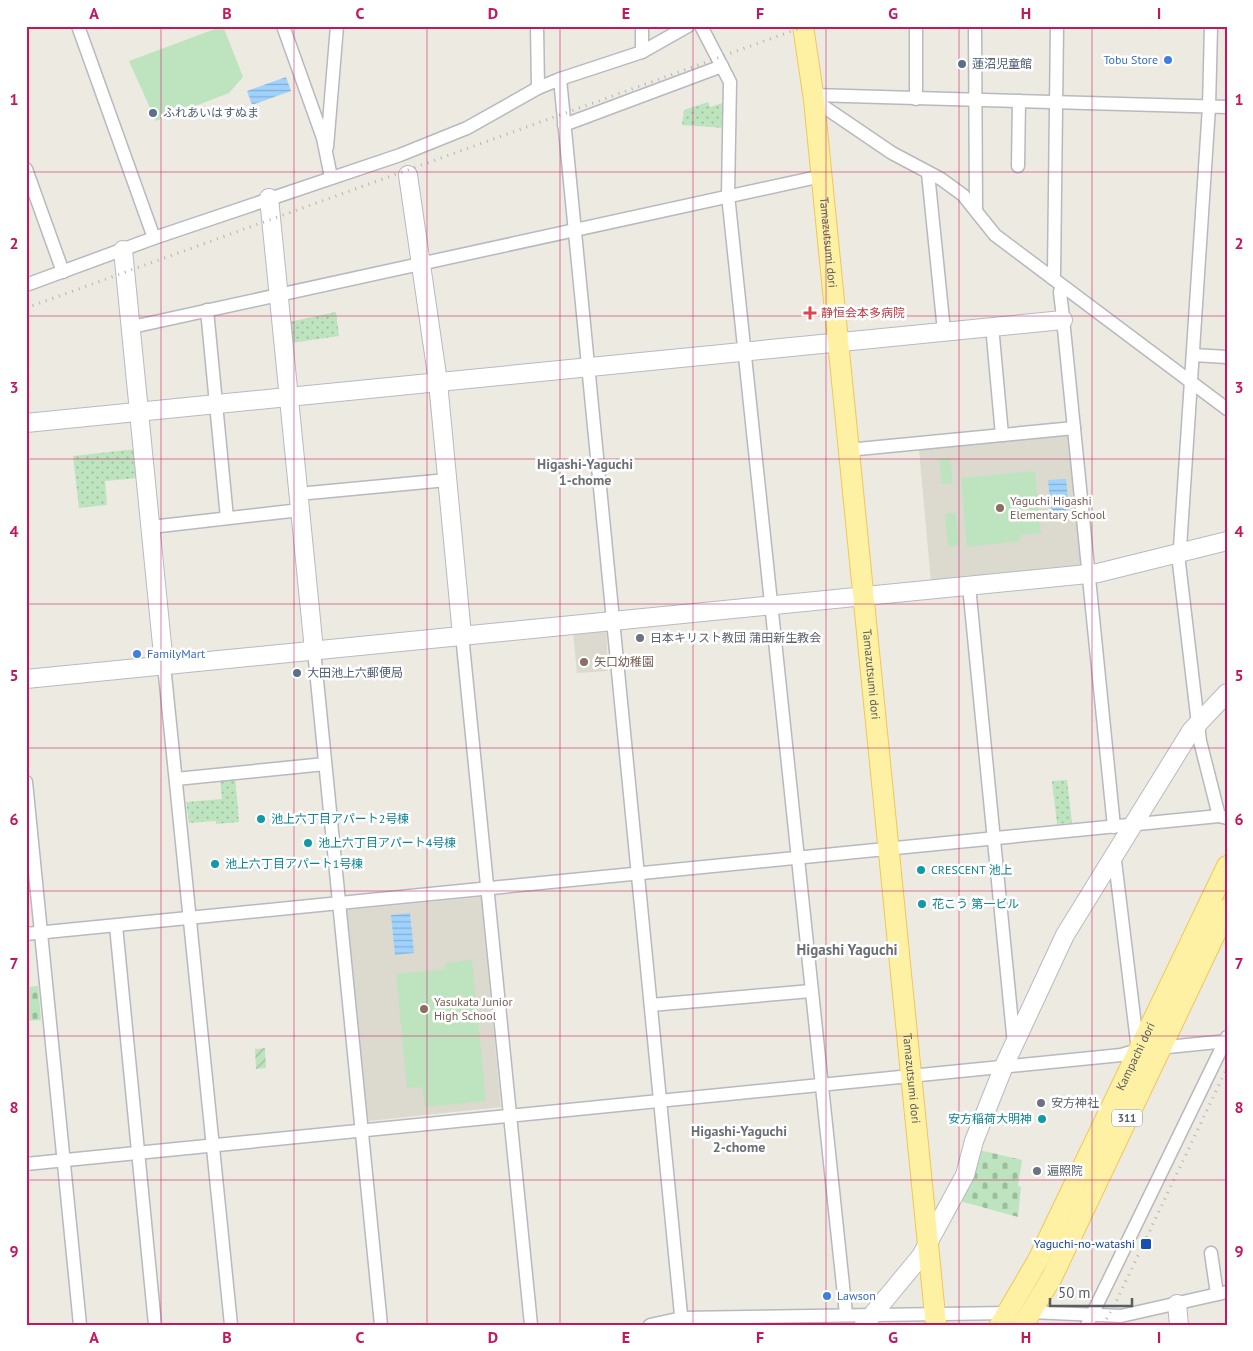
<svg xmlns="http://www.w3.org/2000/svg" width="1253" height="1351" font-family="'PT Sans','Noto Sans JP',sans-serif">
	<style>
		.education { fill: #dcd9cf }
		.grass { fill: #bde4be }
		.cemetery { fill: url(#cemetery-stones) }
		.park { fill: url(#park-dots) }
		.garden { fill: url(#garden-furrows) }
		.water { fill: url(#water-rules) }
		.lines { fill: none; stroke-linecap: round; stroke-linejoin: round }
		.street-casing { stroke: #b7b9be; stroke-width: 15 }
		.secondary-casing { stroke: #b7bac0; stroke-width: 20 }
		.primary-casing { stroke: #f0c757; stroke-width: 22 }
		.street { stroke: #fff; stroke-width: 12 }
		.secondary { stroke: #fff; stroke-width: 18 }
		.primary { stroke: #fef1a4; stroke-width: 20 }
		.rail { stroke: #b2b3b3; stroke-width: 3; stroke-dasharray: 1 6; stroke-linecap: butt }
		.grid { fill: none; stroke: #c2185b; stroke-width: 1; stroke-opacity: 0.55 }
		.shop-dot { fill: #3f7fe0; stroke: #fff; stroke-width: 2 }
		.service-dot { fill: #5c6f8a; stroke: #fff; stroke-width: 2 }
		.health-dot { fill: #e0444e; stroke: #fff; stroke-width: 2 }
		.education-dot { fill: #8d6e63; stroke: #fff; stroke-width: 2 }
		.worship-dot { fill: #6b7280; stroke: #fff; stroke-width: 2 }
		.culture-dot { fill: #0f9aa8; stroke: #fff; stroke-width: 2 }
		.transit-dot { fill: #1a4fb4; stroke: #fff; stroke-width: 2 }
		.labels { text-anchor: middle; stroke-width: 5; stroke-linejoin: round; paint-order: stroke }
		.shield { fill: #fff; stroke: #8c8e91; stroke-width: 1 }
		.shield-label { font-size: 11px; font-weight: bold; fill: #5a5d62 }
		.shop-label { font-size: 12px; fill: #366cbe; stroke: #fff; text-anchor: start }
		.service-label { font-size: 12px; fill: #4e5e75; stroke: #fff; text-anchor: start }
		.street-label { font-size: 12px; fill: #5a5d62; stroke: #fff }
		.health-label { font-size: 12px; fill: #be3a42; stroke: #fff; text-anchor: start }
		.education-label { font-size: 12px; fill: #785e54; stroke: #fff; text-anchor: start }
		.worship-label { font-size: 12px; fill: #5b616d; stroke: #fff; text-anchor: start }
		.culture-label { font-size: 12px; fill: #0d838f; stroke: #fff; text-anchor: start }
		.transit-label { font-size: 12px; fill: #164399; stroke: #fff; text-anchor: end }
		.neighbourhood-label { font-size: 14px; font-weight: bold; fill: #6b6f74; stroke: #fff }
		.quarter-label { font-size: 15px; font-weight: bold; fill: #6b6f74; stroke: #fff }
		.neatline { fill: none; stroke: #c2185b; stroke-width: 2 }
		.grid-label { font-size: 16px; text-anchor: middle; font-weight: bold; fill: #c2185b }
	</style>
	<defs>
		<pattern id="cemetery-stones" width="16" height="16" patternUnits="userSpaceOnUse" patternTransform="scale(1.25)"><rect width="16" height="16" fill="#bde4be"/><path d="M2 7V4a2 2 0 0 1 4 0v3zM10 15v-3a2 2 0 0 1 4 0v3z" fill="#9dbc9e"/></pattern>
		<pattern id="park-dots" width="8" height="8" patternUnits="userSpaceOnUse" patternTransform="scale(1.25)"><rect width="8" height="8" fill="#bde4be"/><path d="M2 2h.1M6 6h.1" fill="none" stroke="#9dbc9e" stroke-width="1.8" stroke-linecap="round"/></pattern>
		<pattern id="garden-furrows" width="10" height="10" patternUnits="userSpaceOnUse" patternTransform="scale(1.25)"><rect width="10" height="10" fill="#bde4be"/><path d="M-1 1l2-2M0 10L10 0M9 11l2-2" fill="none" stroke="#9dbc9e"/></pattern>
		<pattern id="water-rules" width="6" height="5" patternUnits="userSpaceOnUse" patternTransform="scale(1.25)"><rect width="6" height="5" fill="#9fd3fe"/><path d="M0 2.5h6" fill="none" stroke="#85aed1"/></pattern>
	</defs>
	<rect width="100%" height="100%" fill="#edeae1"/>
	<g class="education">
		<polygon points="1068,435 1081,566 931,582 919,449"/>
		<polygon points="606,629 608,671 577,673 573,632"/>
		<polygon points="481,897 501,1107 368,1121 347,910"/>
	</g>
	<g class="grass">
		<polygon points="223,26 243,77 229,93 156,121 129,61"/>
		<polygon points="950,458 953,483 942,484 939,459"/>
		<polygon points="1035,471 1041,533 1020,535 1020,541 967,547 961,478"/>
		<polygon points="956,513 959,545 948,547 945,514"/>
		<polygon points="472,960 486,1101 425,1107 422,1087 407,1088 396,974 446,969 445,963"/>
	</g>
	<g class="cemetery">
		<polygon points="38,986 41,1020 26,1021 26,987"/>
		<polygon points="979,1150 1022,1160 1018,1186 1021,1187 1018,1217 960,1201"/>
	</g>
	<g class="park">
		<polygon points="708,102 710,107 726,102 725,128 682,125 684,110"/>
		<polygon points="336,312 339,336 291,343 289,322"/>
		<polygon points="136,449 139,478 105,481 107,505 79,508 73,456"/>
		<polygon points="235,776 239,822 216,824 216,821 189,823 186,802 222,799 220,778"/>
		<polygon points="1067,780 1072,823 1057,824 1052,781"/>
	</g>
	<polygon class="garden" points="265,1048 266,1068 256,1069 255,1049"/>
	<g class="water">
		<polygon points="286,77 291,91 252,105 247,91"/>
		<polygon points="1066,479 1070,519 1052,521 1048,480"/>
		<polygon points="410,913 414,953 395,955 391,915"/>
	</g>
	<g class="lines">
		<g class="street-casing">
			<g id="street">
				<polyline points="78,26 154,238"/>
				<polyline points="283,26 323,138 331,177"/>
				<polyline points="537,26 538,88"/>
				<polyline points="701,26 730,82 728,195 846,1314"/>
				<polyline points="916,26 916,99"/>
				<polyline points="975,26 976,211"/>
				<polyline points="1211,26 1209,107 1179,563 1200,741 1219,816 1227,818"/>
				<polyline points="642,52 642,26"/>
				<polyline points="560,79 642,52 688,26"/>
				<polyline points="813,95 1227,107"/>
				<polyline points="814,100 892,153 941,179 963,195 995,235 1227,409"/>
				<polyline points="564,125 722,66"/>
				<polyline points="327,147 337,26"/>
				<polyline points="1018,166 1019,101"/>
				<polyline points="26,169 63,272"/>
				<polyline points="928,173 944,331"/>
				<polyline points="1052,278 1054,274 1057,26"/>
				<polyline points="26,285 154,238 400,155 467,128 538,88 560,79 682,1325"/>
				<polyline points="1062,286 1060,292 1062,309 1114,827"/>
				<polyline points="207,310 227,518"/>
				<polyline points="992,326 1002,435"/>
				<polyline points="132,327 822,176"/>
				<polyline points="1193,355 1227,357"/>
				<polyline points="848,450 1074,428"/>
				<polyline points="298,494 447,480"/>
				<polyline points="151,527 300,510"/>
				<polyline points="969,586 1014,1044"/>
				<polyline points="462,635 531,1325"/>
				<polyline points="314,650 381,1325"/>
				<polyline points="164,665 231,1325"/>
				<polyline points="176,779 325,764"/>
				<polyline points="26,782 80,1325"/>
				<polyline points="1114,853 1138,1050"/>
				<polyline points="116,926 155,1325"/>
				<polyline points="26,934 1219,816"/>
				<polyline points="651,1005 811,991"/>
				<polyline points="26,1164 1121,1055 1138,1050 1227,1041"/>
				<polyline points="1211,1253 1217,1294"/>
				<polyline points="1031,1312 1121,1316 1227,1292"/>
				<polyline points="650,1325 682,1318 1008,1313"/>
				<polyline points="1087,1325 1227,1037"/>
			</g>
		</g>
		<g class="secondary-casing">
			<g id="secondary">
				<polyline points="408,175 438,382 462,635"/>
				<polyline points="269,198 314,650"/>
				<polyline points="123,250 164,665"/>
				<polyline points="26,423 1063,320"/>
				<polyline points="26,679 1098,573 1227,541"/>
				<polyline points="1177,1304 1179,1325"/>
				<polyline points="864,1325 921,1256 965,1175 974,1141 1004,1066 1065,935 1191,731 1227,693"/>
			</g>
		</g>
		<g class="primary-casing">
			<g id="primary">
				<path id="s1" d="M803,26l11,74 122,1225"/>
				<path id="s2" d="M1000,1325l38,-65 189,-394"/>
				<polyline points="1023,1325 1052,1277 1227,909"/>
			</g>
		</g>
		<use href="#street" class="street"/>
		<use href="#secondary" class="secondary"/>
		<use href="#primary" class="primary"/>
		<g class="rail">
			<polyline points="26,308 806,26"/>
			<polyline points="1103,1325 1115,1304 1227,1068"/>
		</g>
	</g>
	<path class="grid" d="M161,26v1299M294,26v1299M427,26v1299M560,26v1299M693,26v1299M826,26v1299M959,26v1299M1092,26v1299M26,172h1201M26,316h1201M26,459h1201M26,604h1201M26,748h1201M26,891h1201M26,1036h1201M26,1180h1201"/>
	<g class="shop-dot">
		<circle cx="1168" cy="60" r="5"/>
		<circle cx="137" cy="654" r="5"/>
		<circle cx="827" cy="1296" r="5"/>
	</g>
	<g class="service-dot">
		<circle cx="962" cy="64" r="5"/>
		<circle cx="153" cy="113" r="5"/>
		<circle cx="297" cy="673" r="5"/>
	</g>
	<path class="health-dot" d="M807.5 305.5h5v5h5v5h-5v5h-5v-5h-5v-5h5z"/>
	<g class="education-dot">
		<circle cx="1000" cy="508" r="5"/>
		<circle cx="584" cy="662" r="5"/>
		<circle cx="424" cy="1009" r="5"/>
	</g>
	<g class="worship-dot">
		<circle cx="640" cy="638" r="5"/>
		<circle cx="1041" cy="1103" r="5"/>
		<circle cx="1037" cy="1171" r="5"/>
	</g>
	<g class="culture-dot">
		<circle cx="261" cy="819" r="5"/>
		<circle cx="308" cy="843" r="5"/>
		<circle cx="215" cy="864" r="5"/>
		<circle cx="921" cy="870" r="5"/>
		<circle cx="922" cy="904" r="5"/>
		<circle cx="1042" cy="1119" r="5"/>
	</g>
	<rect class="transit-dot" x="1140" y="1238" width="12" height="12" rx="2.5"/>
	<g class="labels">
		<rect class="shield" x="1112" y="1109.5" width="30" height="17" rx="4"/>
		<g class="shield-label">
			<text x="1127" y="1122">311</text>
		</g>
		<g class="shop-label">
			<text x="1158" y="64" text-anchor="end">Tobu Store</text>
			<text x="147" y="658">FamilyMart</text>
			<text x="837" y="1300">Lawson</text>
		</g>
		<g class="service-label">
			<text x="972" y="68">蓮沼児童館</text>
			<text x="163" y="117">ふれあいはすぬま</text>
			<text x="307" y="677">大田池上六郵便局</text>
		</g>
		<g class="street-label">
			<text dy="4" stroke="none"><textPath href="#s1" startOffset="218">Tamazutsumi dori</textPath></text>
			<text dy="4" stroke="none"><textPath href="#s1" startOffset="652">Tamazutsumi dori</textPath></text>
			<text dy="4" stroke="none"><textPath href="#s2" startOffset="301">Kampachi dori</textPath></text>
			<text dy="4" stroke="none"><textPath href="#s1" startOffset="1058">Tamazutsumi dori</textPath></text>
		</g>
		<g class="health-label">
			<text x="821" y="317">静恒会本多病院</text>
		</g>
		<g class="education-label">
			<text x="1010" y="505">Yaguchi Higashi<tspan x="1010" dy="14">Elementary School</tspan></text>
			<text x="594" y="666">矢口幼稚園</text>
			<text x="434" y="1006">Yasukata Junior<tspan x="434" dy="14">High School</tspan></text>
		</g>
		<g class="worship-label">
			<text x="650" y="642">日本キリスト教団 蒲田新生教会</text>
			<text x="1051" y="1107">安方神社</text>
			<text x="1047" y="1175">遍照院</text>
		</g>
		<g class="culture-label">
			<text x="271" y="823">池上六丁目アパート2号棟</text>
			<text x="318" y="847">池上六丁目アパート4号棟</text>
			<text x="225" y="868">池上六丁目アパート1号棟</text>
			<text x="931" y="874">CRESCENT 池上</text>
			<text x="932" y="908">花こう 第一ビル</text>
			<text x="1032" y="1123" text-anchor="end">安方稲荷大明神</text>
		</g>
		<g class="transit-label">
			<text x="1135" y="1248">Yaguchi-no-watashi</text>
		</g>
		<g class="neighbourhood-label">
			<text x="585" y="469">Higashi-Yaguchi<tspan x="585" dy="16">1-chome</tspan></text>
			<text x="739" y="1136">Higashi-Yaguchi<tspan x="739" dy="16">2-chome</tspan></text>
		</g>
		<g class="quarter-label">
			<text x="847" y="955">Higashi Yaguchi</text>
		</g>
	</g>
	<rect width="1253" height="1351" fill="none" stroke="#ffffff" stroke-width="55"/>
	<path d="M1050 1298v8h82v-8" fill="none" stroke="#5a5d62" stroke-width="2.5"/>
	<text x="1058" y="1298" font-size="15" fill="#5a5d62" stroke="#ffffff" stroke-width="4" paint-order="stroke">50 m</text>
	<rect x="28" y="28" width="1198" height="1296" class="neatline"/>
	<g class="grid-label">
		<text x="94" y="19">A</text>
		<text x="227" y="19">B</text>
		<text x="360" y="19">C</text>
		<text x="493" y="19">D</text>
		<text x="626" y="19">E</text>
		<text x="760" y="19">F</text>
		<text x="893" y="19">G</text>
		<text x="1026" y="19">H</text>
		<text x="1159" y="19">I</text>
		<text x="14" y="105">1</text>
		<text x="1239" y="105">1</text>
		<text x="14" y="249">2</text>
		<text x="1239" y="249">2</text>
		<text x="14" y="393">3</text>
		<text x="1239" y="393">3</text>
		<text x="14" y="537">4</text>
		<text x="1239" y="537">4</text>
		<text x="14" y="681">5</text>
		<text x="1239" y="681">5</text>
		<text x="14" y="825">6</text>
		<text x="1239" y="825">6</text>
		<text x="14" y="969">7</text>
		<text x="1239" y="969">7</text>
		<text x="14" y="1113">8</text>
		<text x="1239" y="1113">8</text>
		<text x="14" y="1257">9</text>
		<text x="1239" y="1257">9</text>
		<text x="94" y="1343">A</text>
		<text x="227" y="1343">B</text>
		<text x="360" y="1343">C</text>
		<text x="493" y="1343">D</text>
		<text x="626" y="1343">E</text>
		<text x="760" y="1343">F</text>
		<text x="893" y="1343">G</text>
		<text x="1026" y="1343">H</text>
		<text x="1159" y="1343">I</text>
	</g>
</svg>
